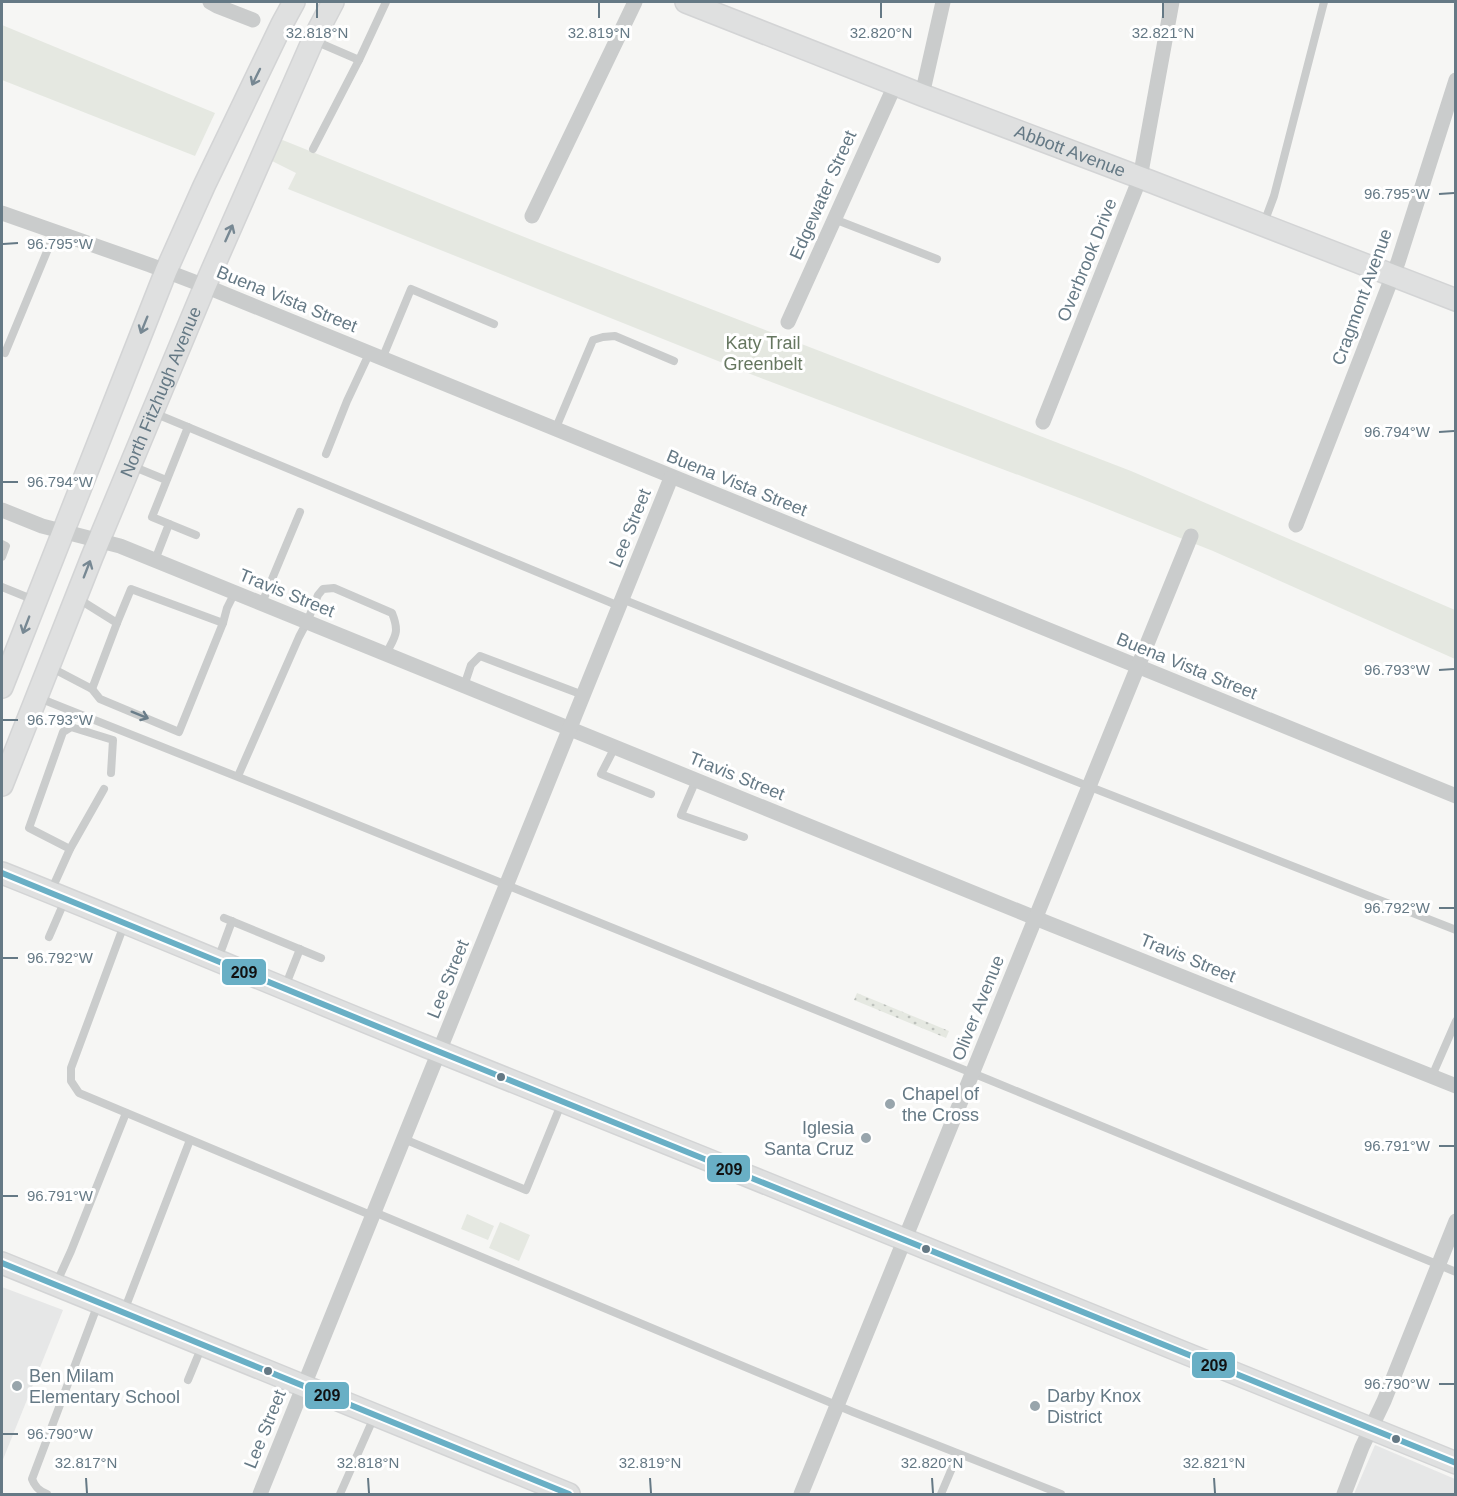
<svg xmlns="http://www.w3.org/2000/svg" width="1457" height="1496" font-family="Helvetica,sans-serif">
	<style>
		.built { fill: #e6e7e7 }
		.grass { fill: url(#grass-dots) }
		.green { fill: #e5e8e1 }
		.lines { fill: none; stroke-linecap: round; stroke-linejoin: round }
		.secondary-casing { stroke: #d3d4d5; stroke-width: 24 }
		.lane { stroke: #cacccc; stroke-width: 8 }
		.street { stroke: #cacccc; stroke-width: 15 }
		.secondary { stroke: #dfe0e0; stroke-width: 21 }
		.bus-1-casing { stroke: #fff; stroke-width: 10 }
		.bus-1 { stroke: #69afc5; stroke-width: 6 }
		.oneway { stroke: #778893 }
		.oneway2 { stroke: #6a7d89 }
		.ticks { fill: none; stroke: #657985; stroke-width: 2 }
		.bus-dot { fill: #657985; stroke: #fff; stroke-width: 2 }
		.poi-dot { fill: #98a5ac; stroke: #fff; stroke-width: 2 }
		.labels { text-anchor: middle; stroke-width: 6; stroke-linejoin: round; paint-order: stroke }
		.street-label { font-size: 18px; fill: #657985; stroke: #fff }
		.park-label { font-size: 18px; fill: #667760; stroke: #fff }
		.poi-label { font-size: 18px; fill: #657985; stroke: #fff; text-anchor: start }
		.ticks-label { font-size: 15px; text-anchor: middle; fill: #657985; stroke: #fff; stroke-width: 6; stroke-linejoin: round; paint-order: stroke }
		.line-badge { stroke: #fff; stroke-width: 2 }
		.pale-badge-label { font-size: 16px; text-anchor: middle; font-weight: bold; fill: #111 }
	</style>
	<defs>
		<pattern id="grass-dots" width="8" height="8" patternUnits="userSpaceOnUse" patternTransform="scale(1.5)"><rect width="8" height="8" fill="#e5e8e1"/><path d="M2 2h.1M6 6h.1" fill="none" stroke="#bdc1bc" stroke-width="1.8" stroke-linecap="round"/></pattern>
	</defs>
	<rect width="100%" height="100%" fill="#f6f6f4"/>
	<g class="built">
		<polygon points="2,1287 63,1310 2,1462"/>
		<polygon points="1375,1445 1455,1479 1455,1494 1354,1494"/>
	</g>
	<polygon class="grass" points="857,993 949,1031 946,1038 854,1000"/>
	<g class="green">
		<polygon points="2,25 215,113 195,156 2,80"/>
		<polygon points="280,139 537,242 1131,471 1455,610 1455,659 1213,551 1082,499 753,375 288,189 296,173 272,161"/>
		<polygon points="467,1214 494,1226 488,1240 461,1229"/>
		<polygon points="500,1222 530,1235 519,1261 489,1248"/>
	</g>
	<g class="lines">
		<g class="secondary-casing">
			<g id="secondary">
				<path id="s1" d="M686,2l236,93 230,87 304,118"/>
				<polyline points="2,687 166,271 204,186 282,24 294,2"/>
				<path id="s2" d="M2,785l90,-228 113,-271 108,-246 20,-38"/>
				<path d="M2,873c141,56 282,116 423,173 344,138 687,277 1031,417"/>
				<polyline points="2,1263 569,1494"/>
			</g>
		</g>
		<g class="lane">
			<polyline points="315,41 359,60"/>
			<polyline points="313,149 359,60 386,2"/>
			<polyline points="834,219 937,259"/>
			<polyline points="1264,223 1274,196 1324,2"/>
			<polyline points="5,353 55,232"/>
			<polyline points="382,359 411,289 494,324"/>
			<polyline points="154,413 619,606"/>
			<polyline points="188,427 152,517 196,535"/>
			<polyline points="555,430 593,340 603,337 615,336 674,361"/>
			<polyline points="326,454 347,401 369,354"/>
			<polyline points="132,466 166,480"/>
			<polyline points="2,544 6,546 2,557"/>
			<polyline points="155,560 169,524"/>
			<polyline points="2,587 34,600"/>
			<polyline points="77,598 117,623 131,589 223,623"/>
			<polyline points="622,599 1075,781 1456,930"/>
			<polyline points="262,603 300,512"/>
			<polyline points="50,667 92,689 100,699 179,732 223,623 227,608 235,592"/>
			<polyline points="464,686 471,665 480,656 583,695"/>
			<polyline points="92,689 117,623"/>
			<polyline points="39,698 296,800 987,1079 1456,1272"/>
			<polyline points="615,747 601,774 651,794"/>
			<path d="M238,776l61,-139 8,-15 11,-27 5,-6 11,-1 58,25c8,20 3,23 -6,41"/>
			<polyline points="696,780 681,815 744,837"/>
			<polyline points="70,849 29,828 63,732 71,727 113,740 111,773"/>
			<polyline points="51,891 70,849 104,789"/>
			<polyline points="224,918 321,958"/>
			<polyline points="124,925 71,1068 71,1081 79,1093 373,1216"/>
			<polyline points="49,937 65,900"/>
			<polyline points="218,959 232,921"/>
			<polyline points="285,987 300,949"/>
			<polyline points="1432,1076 1456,1021"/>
			<polyline points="404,1139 526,1190 562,1102"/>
			<polyline points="374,1212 853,1412 1061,1494"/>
			<polyline points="56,1284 71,1251 126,1113"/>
			<polyline points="124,1311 190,1140"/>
			<polyline points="188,1380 202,1346"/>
			<path d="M47,1494c-8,-3 -12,-7 -15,-15l66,-175"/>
			<polyline points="340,1494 374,1417"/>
			<polyline points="941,1494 958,1454"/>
		</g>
		<g class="street">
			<polyline points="210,2 217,6 253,20"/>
			<polyline points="922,95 943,2"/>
			<polyline points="2,213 150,265 205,286 1456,796"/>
			<polyline points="532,216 635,2"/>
			<polyline points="788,322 895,85"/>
			<polyline points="1043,422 1140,178 1172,2"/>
			<polyline points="2,510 42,526 120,546 1050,924 1456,1086"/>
			<polyline points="1296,525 1398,262 1456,80"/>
			<polyline points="260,1494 671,478"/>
			<polyline points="801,1494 1191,536"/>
			<polyline points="1344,1494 1362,1447 1384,1401 1456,1221"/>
		</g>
		<use href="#secondary" class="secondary"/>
		<g class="bus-1-casing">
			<g id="bus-1">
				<polyline points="2,873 425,1046 1456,1463"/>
				<polyline points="2,1263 569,1494"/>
			</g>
		</g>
		<use href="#bus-1" class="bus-1"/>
	</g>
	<defs><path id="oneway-shaft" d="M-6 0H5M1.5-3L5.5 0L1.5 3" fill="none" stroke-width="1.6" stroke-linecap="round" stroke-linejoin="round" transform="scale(1.5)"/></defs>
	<g class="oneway">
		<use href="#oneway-shaft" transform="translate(256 77) rotate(116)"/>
		<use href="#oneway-shaft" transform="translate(229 233) rotate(-66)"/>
		<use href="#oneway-shaft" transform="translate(144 325) rotate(112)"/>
		<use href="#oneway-shaft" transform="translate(87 569) rotate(-69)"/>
		<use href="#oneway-shaft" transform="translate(26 625) rotate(111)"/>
	</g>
	<use class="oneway2" href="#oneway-shaft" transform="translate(140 715) rotate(22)"/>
	<path class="ticks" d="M317,3v15M599,3v15M881,3v15M1163,3v15M1439,194l15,-1M3,244l15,-1M1439,432l15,-1M3,482h15M1439,670l15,-1M3,720h15M1439,908h15M3,958h15M1439,1146h15M3,1196h15M1439,1384h15M3,1434h15M86,1478l1,15M368,1478l1,15M650,1478l1,15M932,1478l1,15M1214,1478l1,15"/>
	<g class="bus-dot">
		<circle cx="501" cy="1077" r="5"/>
		<circle cx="926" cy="1249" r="5"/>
		<circle cx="268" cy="1371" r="5"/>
		<circle cx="1396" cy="1439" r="5"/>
	</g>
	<g class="poi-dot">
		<circle cx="890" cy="1104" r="6"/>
		<circle cx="866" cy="1138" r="6"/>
		<circle cx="17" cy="1386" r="6"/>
		<circle cx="1035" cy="1406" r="6"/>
	</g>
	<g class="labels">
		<g class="street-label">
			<text dy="6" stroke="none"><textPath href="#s1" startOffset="412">Abbott Avenue</textPath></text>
			<text transform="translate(823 195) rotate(-66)" y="6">Edgewater Street</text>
			<text transform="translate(1087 260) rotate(-68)" y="6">Overbrook Drive</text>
			<text transform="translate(1362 297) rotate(-70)" y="6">Cragmont Avenue</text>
			<text transform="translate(287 299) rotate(22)" y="6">Buena Vista Street</text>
			<text dy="6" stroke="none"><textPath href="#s2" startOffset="424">North Fitzhugh Avenue</textPath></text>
			<text transform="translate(737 483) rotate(22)" y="6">Buena Vista Street</text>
			<text transform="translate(630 528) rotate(-68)" y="6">Lee Street</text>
			<text transform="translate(287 593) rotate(22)" y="6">Travis Street</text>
			<text transform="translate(1187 666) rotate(22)" y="6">Buena Vista Street</text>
			<text transform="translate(737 776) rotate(22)" y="6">Travis Street</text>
			<text transform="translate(1188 958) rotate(22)" y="6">Travis Street</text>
			<text transform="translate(448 979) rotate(-68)" y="6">Lee Street</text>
			<text transform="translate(978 1008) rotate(-68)" y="6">Oliver Avenue</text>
			<text transform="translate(265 1429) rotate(-68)" y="6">Lee Street</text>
		</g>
		<g class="park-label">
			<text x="763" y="349">Katy Trail<tspan x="763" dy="21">Greenbelt</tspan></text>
		</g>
		<g class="poi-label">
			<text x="902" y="1100">Chapel of<tspan x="902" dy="21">the Cross</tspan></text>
			<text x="854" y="1134" text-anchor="end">Iglesia<tspan x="854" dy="21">Santa Cruz</tspan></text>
			<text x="29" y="1382">Ben Milam<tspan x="29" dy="21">Elementary School</tspan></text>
			<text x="1047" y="1402">Darby Knox<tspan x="1047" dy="21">District</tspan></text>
		</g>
	</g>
	<g class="ticks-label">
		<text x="317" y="38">32.818°N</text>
		<text x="599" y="38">32.819°N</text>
		<text x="881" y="38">32.820°N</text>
		<text x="1163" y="38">32.821°N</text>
		<text x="1397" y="199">96.795°W</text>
		<text x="60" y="249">96.795°W</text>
		<text x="1397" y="437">96.794°W</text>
		<text x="60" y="487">96.794°W</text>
		<text x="1397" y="675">96.793°W</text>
		<text x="60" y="725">96.793°W</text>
		<text x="1397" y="913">96.792°W</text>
		<text x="60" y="963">96.792°W</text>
		<text x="1397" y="1151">96.791°W</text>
		<text x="60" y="1201">96.791°W</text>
		<text x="1397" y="1389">96.790°W</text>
		<text x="60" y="1439">96.790°W</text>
		<text x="86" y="1468">32.817°N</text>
		<text x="368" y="1468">32.818°N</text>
		<text x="650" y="1468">32.819°N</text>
		<text x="932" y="1468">32.820°N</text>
		<text x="1214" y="1468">32.821°N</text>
	</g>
	<g class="line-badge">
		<rect x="221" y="958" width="46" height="28" rx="6" fill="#69afc5"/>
		<rect x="706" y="1154" width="45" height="29" rx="6" fill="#69afc5"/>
		<rect x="1191" y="1351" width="45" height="28" rx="6" fill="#69afc5"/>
		<rect x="304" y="1381" width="46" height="29" rx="6" fill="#69afc5"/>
	</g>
	<g class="pale-badge-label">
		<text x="244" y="978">209</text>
		<text x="729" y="1175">209</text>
		<text x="1214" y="1371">209</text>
		<text x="327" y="1401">209</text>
	</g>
	<rect width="1457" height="1496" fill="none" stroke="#657985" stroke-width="6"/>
</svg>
